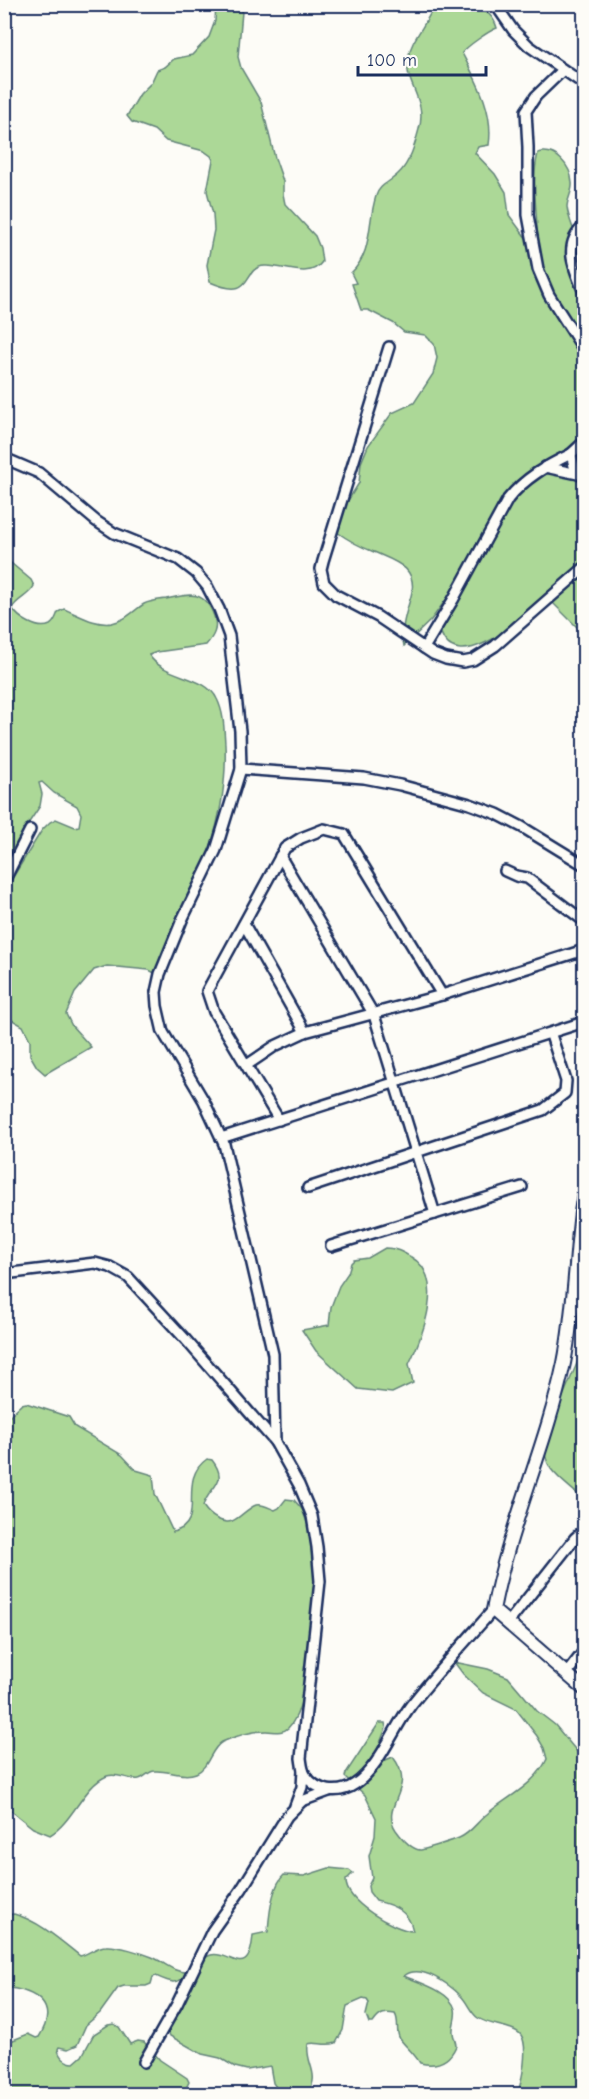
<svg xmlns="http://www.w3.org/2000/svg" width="589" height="2099" font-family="'Comic Neue',sans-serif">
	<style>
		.green { fill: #acd897; stroke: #64847a; stroke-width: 1.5 }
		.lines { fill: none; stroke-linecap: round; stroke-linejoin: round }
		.minor-casing { stroke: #1b2f5e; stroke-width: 14 }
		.tertiary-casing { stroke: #1b2f5e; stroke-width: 16 }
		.minor { stroke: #fdfcf7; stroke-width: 9 }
		.tertiary { stroke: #fdfcf7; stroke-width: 12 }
	</style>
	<rect width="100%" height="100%" fill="#fdfcf7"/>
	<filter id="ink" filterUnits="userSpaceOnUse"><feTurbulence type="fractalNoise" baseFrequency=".0167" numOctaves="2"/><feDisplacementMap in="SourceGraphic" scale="12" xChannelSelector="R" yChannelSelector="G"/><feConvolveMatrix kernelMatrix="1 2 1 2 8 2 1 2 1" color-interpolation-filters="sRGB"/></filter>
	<g filter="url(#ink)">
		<g class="green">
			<path d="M216,5h29l-3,7 -4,45 3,11 20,34 14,56 8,23v13l2,10 30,32 5,12 2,14c-13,18 -37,3 -57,4 -25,1 -8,36 -55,16l-3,-17 7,-35 -1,-16 -6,-23 6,-31 -2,-4 -7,-5 -38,-10 -12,-11 -22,-8 -5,-6 13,-22 11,-11 6,-13 8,-3 9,-8 18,-4 17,-18 6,-16z"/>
			<path d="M434,5c24,0 55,-5 63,23 -8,3 -30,18 -35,25 15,29 32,58 27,92l-11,2 -3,6 20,21 11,18 3,23 26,35 2,-1c2,-33 -7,-64 1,-96 18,-5 33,13 34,30 1,8 -5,16 -5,24 1,9 5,18 8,27l9,-1c0,18 -13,22 -2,42l2,-10v369l-34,-34 -8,3c-19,15 -85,74 -101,30l2,-13 9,-23 -2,-3 -19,26 -27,26c-4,-17 2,-33 7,-50 8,-29 -17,-35 -37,-44 -13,-5 -26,-12 -37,-20l10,-30 12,-19 2,-20 7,-17 24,-33 22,-10 19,-29 4,-16 -3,-14 -9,-9 -21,-3 -11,-9 -25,-13h-7l-9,-26 4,-1 -5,-10c22,-21 16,-49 25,-77 3,-11 14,-14 22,-22 12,-11 17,-30 21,-45 9,-29 -16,-47 -11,-71 3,-19 20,-35 26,-53z"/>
			<path d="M5,558l26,22 3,6c-5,10 -16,12 -22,22 6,10 26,23 38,17 5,-3 6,-8 8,-13l6,-3c15,6 32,17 48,14 14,-3 21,-12 32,-19 6,-3 15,-4 22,-5 23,-5 38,-10 48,17 4,12 0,20 -8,29l-49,7 -8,3c14,23 57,20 68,44 7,14 7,29 8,45 2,43 -7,90 -25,129 -8,19 -18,36 -26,54 -7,15 -11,32 -16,48l-9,-5 -42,-4 -13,4 -19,23 -9,21 6,12 19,21 -46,27 -8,-7 -7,-12v-15l-7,-14 -14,-8 -4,2v-130l37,-60 8,-8 6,-3 19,8 4,-1 2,-12 -4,-8 -23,-13 -12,-11 -3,1 3,11 -2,12 -16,24 -19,38z"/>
			<path d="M385,1248c11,0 17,4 26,9 36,20 11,80 -2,107l4,19 -21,10 -34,-4 -42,-38 -14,-21 27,-5 2,-18 8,-21 9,-13 3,-10 3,-3 14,-2z"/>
			<path d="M584,1339v161c-10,-10 -25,-20 -33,-31 -16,-24 3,-48 11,-70 7,-17 14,-34 22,-51z"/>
			<path d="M26,1403l43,14 6,10 47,28 14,15 17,5 2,19 18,38c36,-9 2,-51 34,-73l5,1c18,23 -3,26 -9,46 4,6 8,10 14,13 18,10 24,-8 39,-14 6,-2 13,3 19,5l4,-2 7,-9 8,1 8,9 7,19 7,65 -14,106c-3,10 -6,21 -14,29 -6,6 -14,3 -22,3 -14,0 -30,5 -44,11 -12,7 -13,26 -26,31 -13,5 -28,-3 -41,-2 -7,0 -10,7 -16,8 -11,2 -21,-7 -32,-3 -23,9 -35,47 -57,59l-17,-7 -28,-22 -1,-390h5l13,-12z"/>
			<path d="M454,1662l34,7 20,8 29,34 18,14 29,35v334h-67c5,-12 12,-47 4,-59 -7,-9 -31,-9 -43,-17 -8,-6 -10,-15 -17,-22 -12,-12 -41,-33 -57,-20 16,7 46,15 51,33 2,8 -3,16 -2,23 0,5 3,9 3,14 -7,16 -19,21 -36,17 -7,-11 -14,-16 -20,-24 -5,-8 0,-17 -5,-25 -11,-2 -15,-1 -22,9h-4l-3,-8 3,-12 -2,-3 -4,-1 -16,7 -4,24 -7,13c-11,4 -20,-2 -28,1 -3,21 14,30 -1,50h-26l-8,-11 -3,-17 -23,4 -12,-3 -15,-9 -18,-4 -32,-18 -2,-5 1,-8 33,-63c3,-2 5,-4 9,-5 19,-5 38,28 42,-20l15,-3c1,-16 4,-46 16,-57l20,1 25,-8 20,2 4,3 -7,7c-1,22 48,50 67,51 -4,-20 -19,-26 -37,-30l-7,-9 -1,-6 4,-8 -3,-22 6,-20 1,-18 -11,-23 -20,-18 1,-4 33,-50h6l1,5 -14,35 4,1 17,-7c25,32 -14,48 3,73 5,7 15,19 24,20 3,0 35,-10 39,-12 11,-4 19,-17 28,-24 20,-17 48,-29 60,-55l-3,-11 -7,-12 -21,-27 -33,-16 -20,-19z"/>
			<path d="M14,1914c25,7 46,26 66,42 9,-2 17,-10 26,-10 11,-1 36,7 46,11 12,5 22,16 35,15 -8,15 -18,10 -31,4l-3,1 -2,7 -5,2h-22l-6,2 -18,25 -14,12 -9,20 -9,4 -9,-2 -1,2c1,8 8,14 16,14l8,-7 12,-22 14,-9 6,-1 5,3 11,17 8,-3 6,1 16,18 27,18 2,4 -6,12h-178v-55l3,3 20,-8 8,4 3,-1c21,-33 -4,-46 -34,-50v-72z"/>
		</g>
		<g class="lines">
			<g class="minor-casing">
				<g id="minor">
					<polyline points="495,4 513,30 529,46 584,84"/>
					<polyline points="563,70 536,96 526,111 528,147 528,215 538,269 549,295 584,350"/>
					<path d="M584,226c-22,19 -10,43 0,66"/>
					<polyline points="389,347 323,561 321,569 324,583 336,595 378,617 433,654 446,659 463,662 473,660 495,646 584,568"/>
					<polyline points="584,442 571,454 575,470 584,478"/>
					<path d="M4,458l35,15 57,48 18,12 64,26 18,14 11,13 12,23 10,27 11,95 1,38 -25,81 -34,70 -22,54 -4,18 1,14 6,26 41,69 20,43 49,210 2,88 24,43 13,31 5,31 3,34 -19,177c1,6 1,13 5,18 11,16 33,19 49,8 24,-16 38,-55 56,-79 26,-33 54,-63 82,-95"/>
					<polyline points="545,467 578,474"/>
					<path d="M424,648l29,-48 55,-101c17,-21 38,-33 63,-45"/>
					<polyline points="241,769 364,778 400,785 470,804 497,814 522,827 584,865"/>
					<polyline points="280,856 374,1015 435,1214"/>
					<polyline points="505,871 516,876 527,878 584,921"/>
					<polyline points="4,881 30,830"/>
					<polyline points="244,924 305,1032"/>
					<polyline points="247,1065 275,1046 305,1032 442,995 584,950"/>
					<polyline points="279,1120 214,1012 207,991 285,848 301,838 324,829 344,834 442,995"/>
					<polyline points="221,1138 584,1022"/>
					<polyline points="308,1188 543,1110 565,1093 566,1081 551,1035"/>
					<polyline points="331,1246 522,1187"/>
					<polyline points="4,1274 95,1263 110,1267 128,1277 186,1340 275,1442"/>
					<polyline points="508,1623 575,1538 584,1530"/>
					<polyline points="567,1673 584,1651"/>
					<polyline points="295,1806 302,1787 303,1770"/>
					<polyline points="144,2062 177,2004 212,1931 241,1890 287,1816 302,1801 329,1791"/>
				</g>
			</g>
			<g class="tertiary-casing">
				<path id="tertiary" d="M584,1193l-3,19c-6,51 -7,102 -17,151 -18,84 -55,163 -71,247l91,79"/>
			</g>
			<use href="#minor" class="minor"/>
			<use href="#tertiary" class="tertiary"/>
		</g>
	</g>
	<rect width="589" height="2099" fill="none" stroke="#fdfcf7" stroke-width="24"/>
	<rect x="12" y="12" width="565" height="2075" fill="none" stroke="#1b2f5e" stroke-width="2" filter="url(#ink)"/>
	<path d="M358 66v9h128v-9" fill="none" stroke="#1b2f5e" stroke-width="3"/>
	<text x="367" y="66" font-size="18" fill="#1b2f5e" stroke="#fdfcf7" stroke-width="4.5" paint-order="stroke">100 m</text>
</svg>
